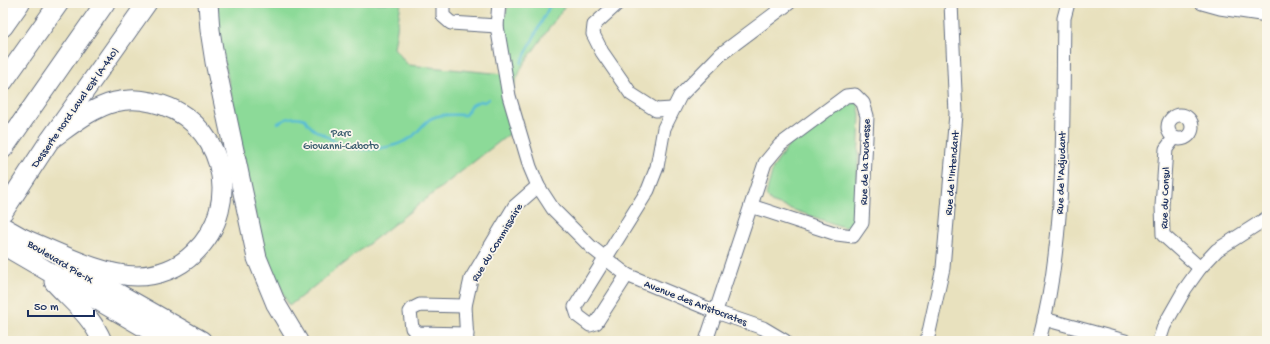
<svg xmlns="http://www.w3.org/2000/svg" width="1270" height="344" font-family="'Gochi Hand',sans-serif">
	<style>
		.green { fill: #8cda98; stroke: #54847b }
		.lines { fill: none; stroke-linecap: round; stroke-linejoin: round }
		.stream { stroke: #57bcd5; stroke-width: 2.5 }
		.minor-casing { stroke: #636d80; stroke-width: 15 }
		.highway-casing { stroke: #636d80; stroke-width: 21 }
		.minor { stroke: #fff; stroke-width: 13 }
		.highway { stroke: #fff; stroke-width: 19 }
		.labels { text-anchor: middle; stroke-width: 3.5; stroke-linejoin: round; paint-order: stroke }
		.street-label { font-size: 11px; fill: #1b2f5e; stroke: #fbf7ec }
		.park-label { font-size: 11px; fill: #375a6c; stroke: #fbf7ec }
	</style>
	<rect width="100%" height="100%" fill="#fbf7ec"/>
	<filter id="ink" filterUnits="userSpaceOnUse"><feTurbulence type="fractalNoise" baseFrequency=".025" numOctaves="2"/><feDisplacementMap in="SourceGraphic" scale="8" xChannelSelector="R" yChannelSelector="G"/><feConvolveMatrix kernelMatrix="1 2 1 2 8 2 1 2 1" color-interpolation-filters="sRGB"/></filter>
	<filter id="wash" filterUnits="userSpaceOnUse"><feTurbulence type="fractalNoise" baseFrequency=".012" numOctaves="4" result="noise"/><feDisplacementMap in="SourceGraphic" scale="16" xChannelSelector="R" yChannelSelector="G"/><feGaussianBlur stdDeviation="0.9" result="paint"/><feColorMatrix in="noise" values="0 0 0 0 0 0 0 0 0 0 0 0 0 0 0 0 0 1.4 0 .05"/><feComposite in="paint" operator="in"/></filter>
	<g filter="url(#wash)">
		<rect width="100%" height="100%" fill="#e8e1be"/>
		<g class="green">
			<polygon points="217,3 401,3 394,48 408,65 504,74 499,35 509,3 567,3 523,65 509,96 519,131 508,135 289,306 261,243 218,29"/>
			<polygon points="848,99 858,104 860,115 856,210 853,223 849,227 843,227 771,202 766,195 773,168 789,145"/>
		</g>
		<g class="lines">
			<g class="stream">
				<polyline points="521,63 551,3"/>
				<path d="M278,123c9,-5 17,-8 27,-4 6,12 15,13 26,20 3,2 7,5 10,6 20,8 54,4 71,-8 7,-6 13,-16 20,-19 11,-5 22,-3 33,-3l7,-10 8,-4 4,1 5,-3"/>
			</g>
		</g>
	</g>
	<g filter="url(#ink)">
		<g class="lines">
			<g class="minor-casing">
				<g id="minor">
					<polyline points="443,3 443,16 451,23 497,26"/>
					<polyline points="499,3 497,26 509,96 530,167 538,186 553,209 591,247 627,275 716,312 763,328 785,341"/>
					<polyline points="618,3 594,25 593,34 602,52 631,94 656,110 672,109"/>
					<polyline points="1202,3 1220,8 1267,15"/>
					<circle cx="1180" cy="127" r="12"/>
					<polyline points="1174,138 1166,149 1162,206 1163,235 1200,268"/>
					<polyline points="627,275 596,323 590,325 578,316 575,307 648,190 657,167 664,128 680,96 721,54 789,3"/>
					<polyline points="465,306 420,305 412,309 410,312 412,328 418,333 467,334"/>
					<polyline points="1044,319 1125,341"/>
					<polyline points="467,341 465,306 471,279 514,207 538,186"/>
					<polyline points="706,341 765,163 780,145 846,96 855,95 863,103 867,116 862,223 853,236 837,234 751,206"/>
					<polyline points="927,341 943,268 956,114 951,3"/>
					<path d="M1039,341c28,-105 23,-215 25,-323l4,-15"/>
					<polyline points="1159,341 1164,326 1185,289 1200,268 1217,250 1267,218"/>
				</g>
			</g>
			<g class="highway-casing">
				<g id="highway">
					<polyline points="208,3 210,30 215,62 257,258 276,304 298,341"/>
					<polyline points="3,27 20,3"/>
					<polyline points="3,82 59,3"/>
					<polyline points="3,149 105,3"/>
					<polyline points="3,212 50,140 147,3"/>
					<polyline points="3,227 33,244"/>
					<path d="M22,238c33,13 80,38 115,38 21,0 42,-8 57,-23 52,-49 28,-137 -43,-151 -12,-3 -24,-3 -36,0 -24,6 -45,24 -65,38"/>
					<polyline points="3,245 168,341"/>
					<polyline points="73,268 202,341"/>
					<path d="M54,282c18,20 37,33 48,59"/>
				</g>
			</g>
			<use href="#minor" class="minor"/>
			<use href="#highway" class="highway"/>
		</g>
	</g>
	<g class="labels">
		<g class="street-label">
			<text transform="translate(74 107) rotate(-55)" y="4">Desserte nord Laval Est (A-440)</text>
			<text transform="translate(864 162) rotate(-88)" y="4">Rue de la Duchesse</text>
			<text transform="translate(951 173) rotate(-85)" y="4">Rue de l'Intendant</text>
			<text transform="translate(1060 173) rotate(-88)" y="4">Rue de l'Adjudant</text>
			<text transform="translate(1164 198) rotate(-88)" y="4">Rue du Consul</text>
			<text transform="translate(496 242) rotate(-59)" y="4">Rue du Commissaire</text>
			<text transform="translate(61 261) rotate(31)" y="4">Boulevard Pie-IX</text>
			<text transform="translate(696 302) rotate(21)" y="4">Avenue des Aristocrates</text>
		</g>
		<g class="park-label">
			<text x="341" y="136">Parc<tspan x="341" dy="13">Giovanni-Caboto</tspan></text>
		</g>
	</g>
	<rect width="1270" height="344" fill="none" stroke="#fbf7ec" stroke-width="16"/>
	<path d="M28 310v6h66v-6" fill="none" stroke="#1b2f5e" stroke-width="2"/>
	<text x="34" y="310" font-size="12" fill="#1b2f5e" stroke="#fbf7ec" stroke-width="3" paint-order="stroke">50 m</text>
</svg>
